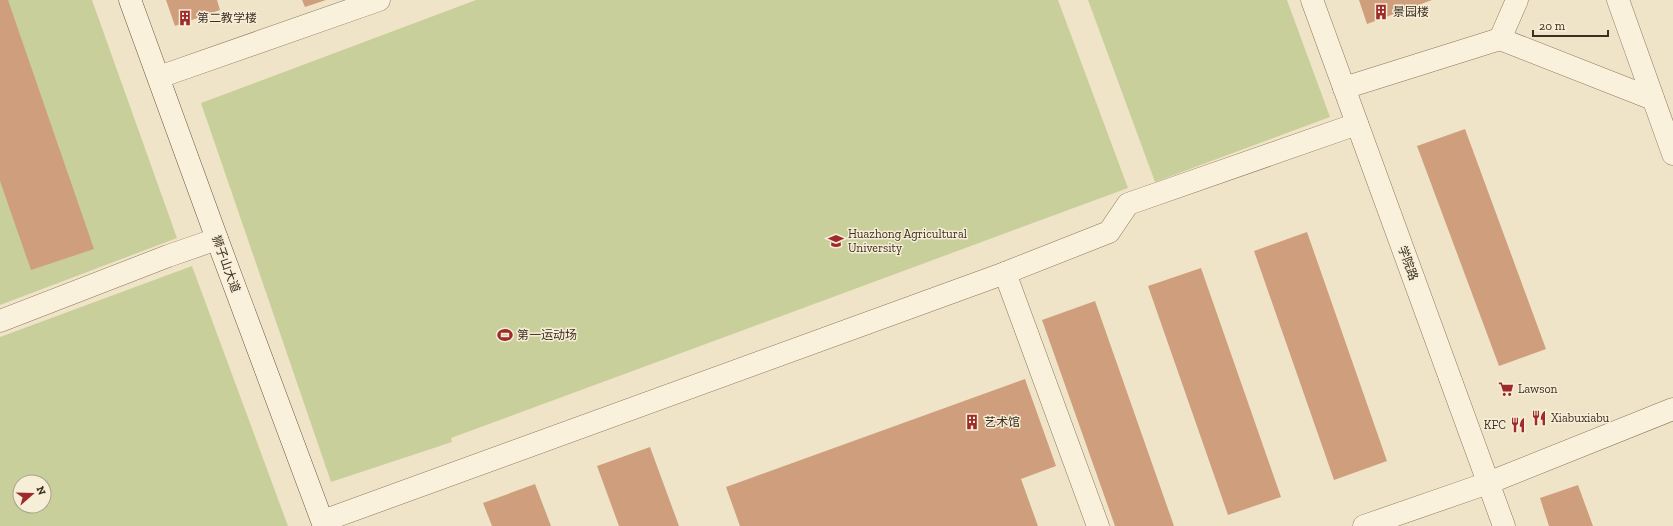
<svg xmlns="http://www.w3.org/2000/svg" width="1673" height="526" font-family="'Zilla Slab','Noto Sans SC',serif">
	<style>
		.green { fill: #c9cf9b; fill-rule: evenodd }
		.building { fill: #cf9f7d }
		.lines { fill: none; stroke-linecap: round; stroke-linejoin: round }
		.street-casing { stroke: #8d765c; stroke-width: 23 }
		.secondary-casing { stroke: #6f573f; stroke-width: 23 }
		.street { stroke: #faf1dc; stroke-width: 22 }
		.secondary { stroke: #faf1dc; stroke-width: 22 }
		.labels { text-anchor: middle; stroke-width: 3; stroke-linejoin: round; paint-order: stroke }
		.poi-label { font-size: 12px; fill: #3d2e20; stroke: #f7eed8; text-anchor: start }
		.street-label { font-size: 12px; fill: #3d2e20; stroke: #f7eed8 }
	</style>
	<rect width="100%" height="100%" fill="#f0e4c8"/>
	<g class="green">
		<polygon points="0,0 92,0 177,238 0,305"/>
		<polygon points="476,0 1058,0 1128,188 451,438 452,442 331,482 201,103"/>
		<polygon points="1088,0 1287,0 1330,117 1155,182"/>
		<path d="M192,266l96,260h-288v-189zM20,482h24v24h-24z"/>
	</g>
	<g class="building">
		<polygon points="0,0 8,0 94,249 31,270 0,181"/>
		<polygon points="166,0 217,0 220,10 175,26"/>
		<polygon points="302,0 326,0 305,7"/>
		<polygon points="1359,0 1432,0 1367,24"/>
		<polygon points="1465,129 1546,349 1499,366 1417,146"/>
		<polygon points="1307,232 1387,461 1334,480 1254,251"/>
		<polygon points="1201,268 1281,497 1228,515 1148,286"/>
		<polygon points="1095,301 1174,526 1115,526 1042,320"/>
		<polygon points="1025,379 1056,466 1021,479 1038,526 740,526 726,487"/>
		<polygon points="650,447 679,526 619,526 597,466"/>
		<polygon points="535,484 551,526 492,526 483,503"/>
		<polygon points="1578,485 1593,526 1549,526 1540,498"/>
	</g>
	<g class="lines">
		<g class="street-casing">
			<g id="street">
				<polyline points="1312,0 1504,526"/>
				<polyline points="1517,0 1500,39 1653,99"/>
				<polyline points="1618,0 1673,154"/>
				<polyline points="159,77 379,0"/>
				<polyline points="1344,88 1500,39"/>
				<polyline points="1005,273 1098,526"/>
				<polyline points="0,321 168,256 217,239"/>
				<polyline points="323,521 1005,273 1109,232 1128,204 1357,124"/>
				<polyline points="1364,526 1488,483 1673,409"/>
			</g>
		</g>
		<g class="secondary-casing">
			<polyline id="secondary" points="130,0 217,239 324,526"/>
		</g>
		<use href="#street" class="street"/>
		<use href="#secondary" class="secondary"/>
	</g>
	<defs>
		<g id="building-bare" transform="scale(1.2)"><path d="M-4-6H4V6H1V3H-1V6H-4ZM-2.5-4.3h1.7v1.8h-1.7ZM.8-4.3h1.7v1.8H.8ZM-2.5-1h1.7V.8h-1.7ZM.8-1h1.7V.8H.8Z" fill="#9e2a2b" stroke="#f7eed8" stroke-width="2.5" paint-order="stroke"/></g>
		<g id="university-bare" transform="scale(1.2)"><path d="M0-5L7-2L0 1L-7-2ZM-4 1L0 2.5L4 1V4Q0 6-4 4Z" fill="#9e2a2b" stroke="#f7eed8" stroke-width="2.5" paint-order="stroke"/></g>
		<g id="stadium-bare" transform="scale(1.2)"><path d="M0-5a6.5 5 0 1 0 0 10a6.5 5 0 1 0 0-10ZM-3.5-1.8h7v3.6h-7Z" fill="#9e2a2b" stroke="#f7eed8" stroke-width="2.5" paint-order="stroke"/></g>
		<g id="supermarket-bare" transform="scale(1.2)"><path d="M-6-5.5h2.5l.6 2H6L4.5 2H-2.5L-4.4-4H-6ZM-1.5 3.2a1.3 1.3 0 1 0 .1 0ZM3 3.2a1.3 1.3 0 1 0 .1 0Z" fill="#9e2a2b" stroke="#f7eed8" stroke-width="2.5" paint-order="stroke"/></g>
		<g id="restaurant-bare" transform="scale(1.2)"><path d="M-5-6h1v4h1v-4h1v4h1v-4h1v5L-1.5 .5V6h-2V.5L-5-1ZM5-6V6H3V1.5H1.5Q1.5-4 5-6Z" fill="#9e2a2b" stroke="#f7eed8" stroke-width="2.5" paint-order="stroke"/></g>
	</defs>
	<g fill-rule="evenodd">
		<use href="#building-bare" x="1381" y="12"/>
		<use href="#building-bare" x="185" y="18"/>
		<use href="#university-bare" x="836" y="241"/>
		<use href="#stadium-bare" x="505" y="335"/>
		<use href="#supermarket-bare" x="1506" y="389"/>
		<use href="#restaurant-bare" x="1539" y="418"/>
		<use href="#building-bare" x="972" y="422"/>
		<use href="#restaurant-bare" x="1518" y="425"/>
	</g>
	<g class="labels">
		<g class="poi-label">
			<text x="1393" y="16">景园楼</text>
			<text x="197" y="22">第二教学楼</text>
			<text x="848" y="238">Huazhong Agricultural<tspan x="848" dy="14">University</tspan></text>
			<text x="517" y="339">第一运动场</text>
			<text x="1518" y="393">Lawson</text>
			<text x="1551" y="422">Xiabuxiabu</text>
			<text x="984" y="426">艺术馆</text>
			<text x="1506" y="429" text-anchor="end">KFC</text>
		</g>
		<g class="street-label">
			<text transform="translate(1408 263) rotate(70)" y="4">学院路</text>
			<text transform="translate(226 264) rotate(70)" y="4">狮子山大道</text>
		</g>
	</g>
	<g transform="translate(32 494) rotate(70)"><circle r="19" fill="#f7eed8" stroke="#ada18e"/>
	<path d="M0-3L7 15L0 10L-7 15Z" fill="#9e2a2b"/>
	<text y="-6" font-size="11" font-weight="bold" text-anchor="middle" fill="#3d2e20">N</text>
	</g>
	<path d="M1533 30v6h75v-6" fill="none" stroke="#3d2e20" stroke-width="2"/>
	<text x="1539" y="30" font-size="12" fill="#3d2e20" stroke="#f7eed8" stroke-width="3" paint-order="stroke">20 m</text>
</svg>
